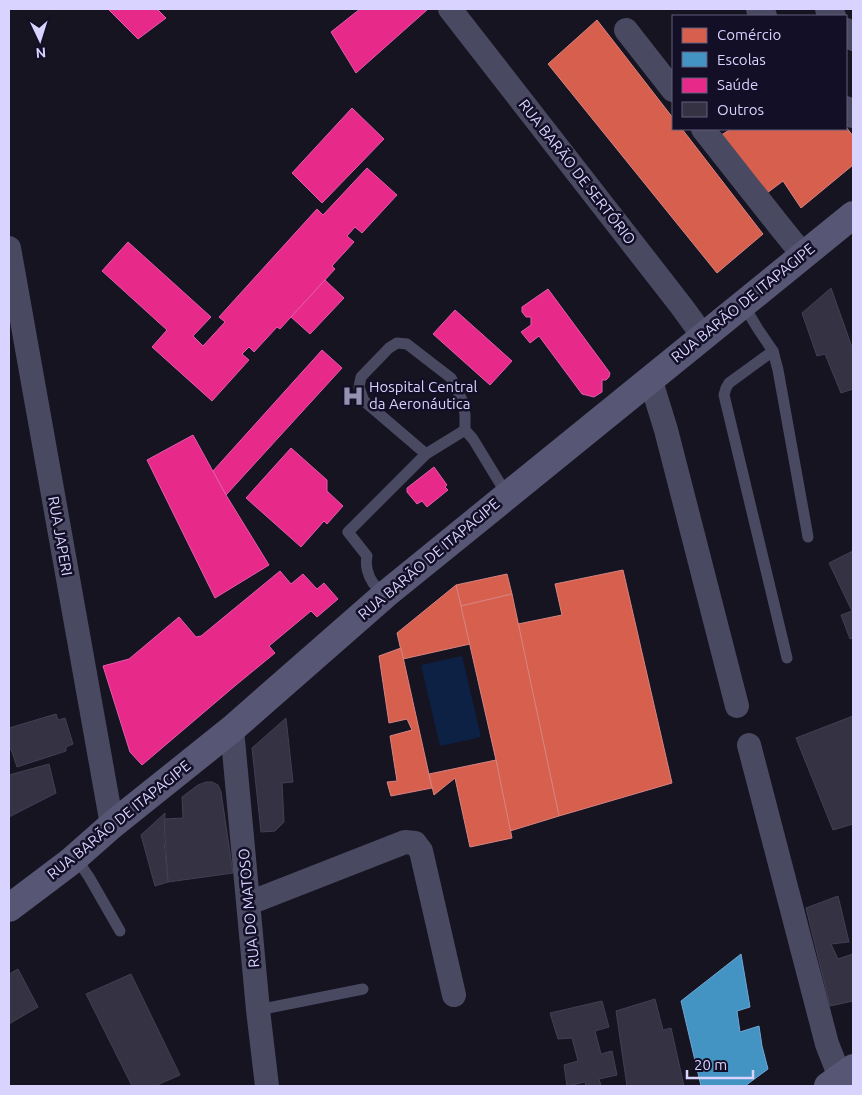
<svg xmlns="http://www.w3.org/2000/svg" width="862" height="1095" font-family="Ubuntu,sans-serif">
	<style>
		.water { fill: #0d2144 }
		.shops { fill: #d6604d; stroke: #d78382 }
		.schools { fill: #4393c3; stroke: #70a6d5 }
		.health { fill: #e7298a; stroke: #e35cad }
		.building { fill: #343243; stroke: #433f54 }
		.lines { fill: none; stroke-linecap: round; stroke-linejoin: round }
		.lane { stroke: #4a4962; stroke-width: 11 }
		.street { stroke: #4a4962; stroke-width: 24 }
		.secondary { stroke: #575674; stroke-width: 28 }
		.labels { text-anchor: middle; stroke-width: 5; stroke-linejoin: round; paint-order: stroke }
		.street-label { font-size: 15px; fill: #d9d4ff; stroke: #130f26 }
		.poi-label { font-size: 15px; fill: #d9d4ff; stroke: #130f26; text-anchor: start }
	</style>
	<rect width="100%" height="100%" fill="#161421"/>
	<polygon class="water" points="462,656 481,737 440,746 421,665"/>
	<g class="shops">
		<polygon points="597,20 673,118 673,129 682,129 763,234 717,273 548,64"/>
		<polygon points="846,127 853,136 853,165 801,208 783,181 767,193 718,137 731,129 846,129"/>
		<polygon points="623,570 672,783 559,816 518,624 562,615 555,584"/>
		<polygon points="507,574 512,594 461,606 456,585"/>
		<polygon points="456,585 470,644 403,659 397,633"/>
		<polygon points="512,594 559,816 510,831 496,760 461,606"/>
		<polygon points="401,648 432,788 391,796 387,782 397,781 390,736 412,730 407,719 389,723 379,656"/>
		<polygon points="496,760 512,838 470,847 455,778 434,795 429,774"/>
	</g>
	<polygon class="schools" points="741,954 750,1007 737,1011 740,1032 759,1026 762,1046 768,1069 745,1086 701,1086 681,1001"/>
	<g class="health">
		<polygon points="108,9 157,9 166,18 138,39"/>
		<polygon points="360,9 428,9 356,73 331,32"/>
		<polygon points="352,108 384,139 322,203 292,173"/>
		<polygon points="367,168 397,195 362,233 355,227 347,236 354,242 332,266 335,269 280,329 277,327 254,352 249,347 242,354 249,360 212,401 152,347 167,330 102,271 128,242 211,317 193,336 203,346 225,322 219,317 317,209 323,215"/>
		<polygon points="325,280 344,298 310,334 291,317"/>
		<polygon points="548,289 610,373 609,377 606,380 602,380 602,392 594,397 582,394 539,336 530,343 521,332 531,325 531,317 526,317 522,312 522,307"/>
		<polygon points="455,310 512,361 490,385 433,334"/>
		<polygon points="322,350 342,368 226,495 213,471"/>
		<polygon points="193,435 226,495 269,565 215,598 147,460"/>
		<polygon points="291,448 327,480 327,491 343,506 327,524 324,521 301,547 246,498"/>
		<polygon points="434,467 447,485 445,487 448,490 427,507 422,501 417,504 407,492 407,488"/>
		<polygon points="280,571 291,584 303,574 317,589 324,583 338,599 317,617 311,611 269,646 275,653 236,685 142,765 130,752 103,666 129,659 179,617 196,637 201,636"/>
	</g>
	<g class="building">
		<polygon points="831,288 853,350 853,389 841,393 825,354 817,356 802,313"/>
		<polygon points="853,551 853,638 850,639 841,615 852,611 829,563"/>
		<polygon points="56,714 58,720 65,718 73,744 66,747 66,751 17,767 11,749 9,750 9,728"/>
		<polygon points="853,716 853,824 833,830 796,738"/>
		<polygon points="286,718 293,782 282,783 284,822 275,831 261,832 252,748"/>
		<polygon points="49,764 56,793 9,817 9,775"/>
		<polygon points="206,782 212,782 218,785 221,792 233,873 168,882 164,819 183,818 182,797 198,785"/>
		<polygon points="165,813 164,841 168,882 155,886 141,835"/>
		<polygon points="838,896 849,942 831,944 838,959 853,954 853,1001 830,1006 806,908"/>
		<polygon points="18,969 38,1007 9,1024 9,974"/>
		<polygon points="131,974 180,1075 155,1086 132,1086 86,994"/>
		<polygon points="655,999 663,1030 671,1028 684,1086 627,1086 616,1011"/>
		<polygon points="602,1001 609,1027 595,1031 601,1054 612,1051 617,1075 599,1079 601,1086 586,1086 585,1082 567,1086 564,1065 578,1061 572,1038 558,1039 550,1013"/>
	</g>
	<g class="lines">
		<g class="lane">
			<polyline points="743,304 758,329 773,351 778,370 808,537"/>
			<polyline points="773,351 729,383 726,388 724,395 787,658"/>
			<polyline points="426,454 364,401 359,387 361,377 389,348 397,343 407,344 451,378 463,402 465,415 465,430 473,439 507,495"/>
			<path d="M386,594c-4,-3 -10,-7 -13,-11 -5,-7 -8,-18 -6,-27l-19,-24 78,-78 39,-24"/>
			<polyline points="76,858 89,877 120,931"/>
			<polyline points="258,1010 363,989"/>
		</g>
		<g class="street">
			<polyline points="450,9 682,307 703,336"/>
			<polyline points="758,9 765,16"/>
			<polyline points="827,9 834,16"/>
			<polyline points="626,30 673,90"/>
			<polyline points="846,30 853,39"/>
			<polyline points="846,108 853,116"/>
			<polyline points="703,129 778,224 803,255"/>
			<polyline points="9,248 112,825"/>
			<polyline points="650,378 666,430 737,706"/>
			<polyline points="232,729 258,1010 267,1086"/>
			<polyline points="749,745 827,1044 840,1077"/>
			<polyline points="249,903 405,842 415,843 421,851 454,995"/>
		</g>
		<g class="secondary">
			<polyline points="9,908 70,862 112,825 232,729 386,594 853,215"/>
			<polyline points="828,1086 853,1068"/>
		</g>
	</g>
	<defs>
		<g id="hospital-bare" transform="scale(1.725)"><path d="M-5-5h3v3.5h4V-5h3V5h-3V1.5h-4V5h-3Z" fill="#9591b1" stroke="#130f26" stroke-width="2.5" paint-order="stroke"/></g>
	</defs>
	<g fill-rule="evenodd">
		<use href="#hospital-bare" x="353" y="396"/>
	</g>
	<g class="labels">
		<g class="street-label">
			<text transform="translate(577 172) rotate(52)" y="5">RUA BARÃO DE SERTÓRIO</text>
			<text transform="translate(743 303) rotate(-39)" y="5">RUA BARÃO DE ITAPAGIPE</text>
			<text transform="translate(60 536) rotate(80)" y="5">RUA JAPERI</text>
			<text transform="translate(429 559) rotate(-40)" y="5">RUA BARÃO DE ITAPAGIPE</text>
			<text transform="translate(119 820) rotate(-39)" y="5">RUA BARÃO DE ITAPAGIPE</text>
			<text transform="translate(249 908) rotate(-95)" y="5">RUA DO MATOSO</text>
		</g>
		<g class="poi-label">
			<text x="369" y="392">Hospital Central<tspan x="369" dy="17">da Aeronáutica</tspan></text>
		</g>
	</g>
	<rect width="862" height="1095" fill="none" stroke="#d9d4ff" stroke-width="20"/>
	<rect x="672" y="15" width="175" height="115" fill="#130f26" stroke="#625e7d"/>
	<rect x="682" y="28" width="25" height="15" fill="#d6604d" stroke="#625e7d"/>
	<text x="717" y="40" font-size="15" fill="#d9d4ff">Comércio</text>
	<rect x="682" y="52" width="25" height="15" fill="#4393c3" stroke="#625e7d"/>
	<text x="717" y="65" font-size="15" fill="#d9d4ff">Escolas</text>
	<rect x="682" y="78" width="25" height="15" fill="#e7298a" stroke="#625e7d"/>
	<text x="717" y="90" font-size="15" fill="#d9d4ff">Saúde</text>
	<rect x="682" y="102" width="25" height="15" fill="#343243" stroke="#625e7d"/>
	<text x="717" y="115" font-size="15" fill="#d9d4ff">Outros</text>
	<g transform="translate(40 40) rotate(176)" stroke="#130f26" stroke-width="4" paint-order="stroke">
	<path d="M0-4L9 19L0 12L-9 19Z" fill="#d9d4ff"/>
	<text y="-8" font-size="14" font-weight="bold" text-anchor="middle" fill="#d9d4ff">N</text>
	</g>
	<path d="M687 1070v8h66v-8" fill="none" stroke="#d9d4ff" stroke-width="2.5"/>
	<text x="694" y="1070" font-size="15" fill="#d9d4ff" stroke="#130f26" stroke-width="4" paint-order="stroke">20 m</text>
</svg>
